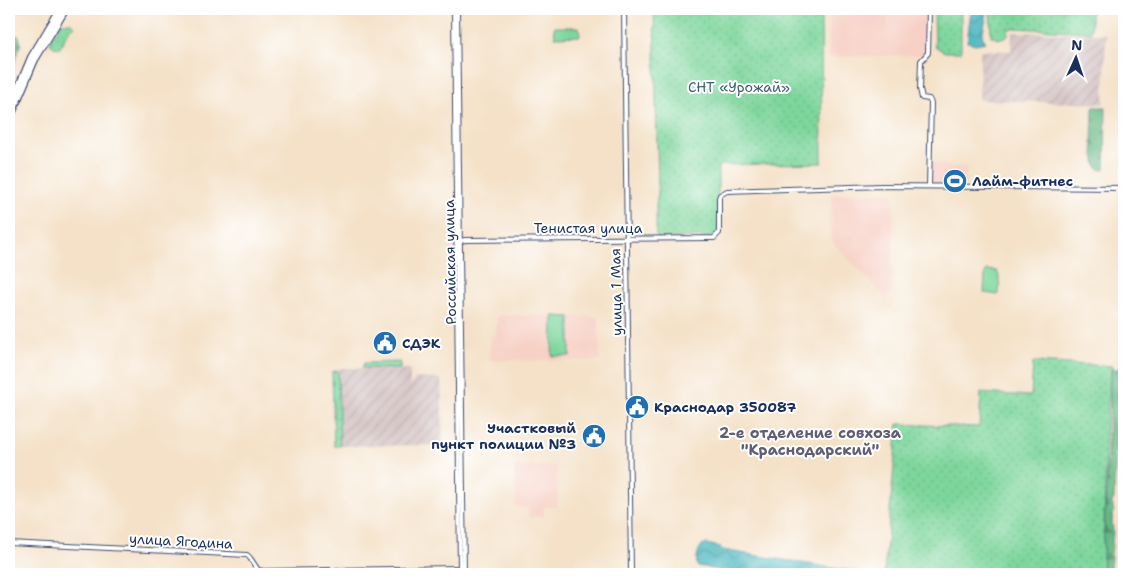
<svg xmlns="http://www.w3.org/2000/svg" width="1133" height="583" font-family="'Shantell Sans',sans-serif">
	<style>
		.built { fill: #f7d1c6 }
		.industrial { fill: url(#industrial-furrows) }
		.grass { fill: url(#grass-dots); stroke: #4c827c }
		.forest { fill: url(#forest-firs); stroke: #407370 }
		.park { fill: #7dd69b; stroke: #4c827c }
		.water { fill: url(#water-waves); stroke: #2f718d }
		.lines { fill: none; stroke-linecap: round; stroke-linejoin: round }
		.secondary-casing { stroke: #3c4a6e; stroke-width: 6 }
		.highway-casing { stroke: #3c4a6e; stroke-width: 8 }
		.secondary { stroke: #fff; stroke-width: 4 }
		.highway { stroke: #fff; stroke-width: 5.5 }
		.labels { text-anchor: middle; stroke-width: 4; stroke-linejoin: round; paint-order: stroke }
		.park-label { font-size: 14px; fill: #386170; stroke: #fff }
		.poi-label { font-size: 14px; font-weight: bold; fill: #1b2f5e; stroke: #fff; text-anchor: start }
		.street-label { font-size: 14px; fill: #1b2f5e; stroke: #fff }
		.neighbourhood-label { font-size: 15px; font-weight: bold; fill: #605e73; stroke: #fff }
	</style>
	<defs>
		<pattern id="industrial-furrows" width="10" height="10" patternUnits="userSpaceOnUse" patternTransform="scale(1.25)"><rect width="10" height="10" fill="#d2bfbf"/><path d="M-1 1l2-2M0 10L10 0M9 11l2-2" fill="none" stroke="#b4a4a7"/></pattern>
		<pattern id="grass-dots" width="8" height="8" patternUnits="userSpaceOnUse" patternTransform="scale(1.25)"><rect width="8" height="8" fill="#7dd69b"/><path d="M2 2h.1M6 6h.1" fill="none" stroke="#6bb888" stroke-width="1.8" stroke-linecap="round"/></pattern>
		<pattern id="forest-firs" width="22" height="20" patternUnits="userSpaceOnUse" patternTransform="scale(1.25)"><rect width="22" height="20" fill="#66b783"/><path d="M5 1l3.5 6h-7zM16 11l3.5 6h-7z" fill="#53956e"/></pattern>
		<pattern id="water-waves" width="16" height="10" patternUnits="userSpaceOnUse" patternTransform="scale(1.25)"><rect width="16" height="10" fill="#43b3bc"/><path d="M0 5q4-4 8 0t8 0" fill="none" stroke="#37929c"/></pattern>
	</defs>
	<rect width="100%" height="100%" fill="#fff"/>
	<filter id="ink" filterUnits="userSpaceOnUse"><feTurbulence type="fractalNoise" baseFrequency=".02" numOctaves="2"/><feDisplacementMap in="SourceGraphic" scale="10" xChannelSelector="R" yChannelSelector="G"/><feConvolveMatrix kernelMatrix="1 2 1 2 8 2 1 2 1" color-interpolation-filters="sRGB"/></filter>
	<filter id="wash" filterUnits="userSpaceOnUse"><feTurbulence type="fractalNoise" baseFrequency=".0096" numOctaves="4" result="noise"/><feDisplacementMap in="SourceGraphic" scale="20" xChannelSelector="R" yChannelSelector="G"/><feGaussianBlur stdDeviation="1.12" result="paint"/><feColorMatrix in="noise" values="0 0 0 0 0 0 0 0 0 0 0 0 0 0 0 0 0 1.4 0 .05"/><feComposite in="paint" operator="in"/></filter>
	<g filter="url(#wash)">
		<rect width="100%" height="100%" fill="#f4e1c7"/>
		<g class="built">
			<polygon points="829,9 928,9 928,51 925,55 829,57"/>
			<polygon points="930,163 967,167 965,185 930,185"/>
			<polygon points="832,194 894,194 892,292 888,297 884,296 831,240"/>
			<polygon points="497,315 599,317 600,361 489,360 491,336 496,336"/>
			<polygon points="557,466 558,507 544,507 544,517 529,517 528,507 516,507 515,467"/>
		</g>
		<g class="industrial">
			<polygon points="1012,32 1106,34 1104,104 979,100 980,50 1011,51"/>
			<polygon points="339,368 410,369 410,386 416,378 441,379 443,445 340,446"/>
		</g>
		<g class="grass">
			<polygon points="654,9 821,9 822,163 721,165 718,166 718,233 715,237 658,238 656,236 656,204 658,193"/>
			<polygon points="934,9 961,9 961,52 945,52 935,47"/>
			<polygon points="990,9 1091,9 1091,32 1013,28 1008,30 1008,36 998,39 991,36"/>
			<polygon points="61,23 72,23 75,26 67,34 60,48 54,47 49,43"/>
			<polygon points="400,362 400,369 362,368 364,363"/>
			<polygon points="1033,362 1112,366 1109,383 1106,433 1103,574 884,574 898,424 979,427 981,393 1031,396"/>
			<polygon points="338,370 340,446 334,446 332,372"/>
		</g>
		<g class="forest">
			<polygon points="13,35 19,36 21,44 17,53 9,84 9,49"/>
			<polygon points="1093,107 1106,107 1105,169 1101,170 1096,166 1092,142"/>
			<path d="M1111,369h8c-1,9 1,18 0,27 -3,35 -4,69 -5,103l-2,3 2,10 -2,9 1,10 -3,40 -1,3h-7l8,-174 -1,-17 2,-3z"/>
		</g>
		<g class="park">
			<polygon points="554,27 579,27 580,36 555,37"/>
			<path d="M987,270l10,1c4,8 2,15 2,23l-1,1 -14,-2 1,-20z"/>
			<polygon points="553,316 570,317 570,356 552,356"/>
		</g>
		<g class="water">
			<polygon points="971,9 985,9 986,18 982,36 986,42 976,44 967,42"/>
			<path d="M707,544l13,3 3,3 147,24h-130l-43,-8c-1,-8 0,-14 5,-21z"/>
		</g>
	</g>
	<g filter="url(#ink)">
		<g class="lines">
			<g class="secondary-casing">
				<g id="secondary">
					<polyline points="454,9 460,574"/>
					<polyline points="457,9 464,574"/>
					<polyline points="624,9 631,574"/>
					<polyline points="929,186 931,103 929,99 922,98 920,89 921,61 928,53 929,9"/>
					<polyline points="457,242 465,240 714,238 719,233 719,198 720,195 727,191 883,186 1124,188"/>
					<polyline points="9,543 247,555 250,558 258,570 263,571 461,568"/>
				</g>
			</g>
			<g class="highway-casing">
				<g id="highway">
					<polyline points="9,109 31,57 60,9"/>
					<polyline points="9,121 35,60 66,9"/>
				</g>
			</g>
			<use href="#secondary" class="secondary"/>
			<use href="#highway" class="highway"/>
		</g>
	</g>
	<defs>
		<g id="stadium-disc" transform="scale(1.25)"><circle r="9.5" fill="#1f6fb2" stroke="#fff"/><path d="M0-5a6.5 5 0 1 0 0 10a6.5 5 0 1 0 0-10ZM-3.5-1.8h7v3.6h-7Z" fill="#fff"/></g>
		<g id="civic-disc" transform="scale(1.25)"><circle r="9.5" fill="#1f6fb2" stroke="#fff"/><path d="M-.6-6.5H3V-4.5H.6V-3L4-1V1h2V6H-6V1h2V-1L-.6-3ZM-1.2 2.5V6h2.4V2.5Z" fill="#fff"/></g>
	</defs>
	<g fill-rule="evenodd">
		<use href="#stadium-disc" x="955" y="181"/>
		<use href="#civic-disc" x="385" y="343"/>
		<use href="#civic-disc" x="637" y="407"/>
		<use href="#civic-disc" x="594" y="436"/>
	</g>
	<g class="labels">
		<g class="park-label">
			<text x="739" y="92">СНТ «Урожай»</text>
		</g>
		<g class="poi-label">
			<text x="972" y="186">Лайм-фитнес</text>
			<text x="402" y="348">СДЭК</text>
			<text x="654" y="412">Краснодар 350087</text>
			<text x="576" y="433" text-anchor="end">Участковый<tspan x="576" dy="16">пункт полиции №3</tspan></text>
		</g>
		<g class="street-label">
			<text x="588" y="233">Тенистая улица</text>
			<text transform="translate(450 262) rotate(-91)" y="5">Российская улица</text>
			<text transform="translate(616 292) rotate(-91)" y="5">улица 1 Мая</text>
			<text transform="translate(181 541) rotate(3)" y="5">улица Ягодина</text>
		</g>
		<g class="neighbourhood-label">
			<text x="810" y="438">2-е отделение совхоза<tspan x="810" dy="17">"Краснодарский"</tspan></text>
		</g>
	</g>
	<rect width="1133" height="583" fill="none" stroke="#fff" stroke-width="30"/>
	<g transform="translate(1076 58) rotate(3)" stroke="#ffffff" stroke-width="4" paint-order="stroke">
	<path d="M0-4L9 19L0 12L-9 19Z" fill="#1b2f5e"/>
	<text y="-8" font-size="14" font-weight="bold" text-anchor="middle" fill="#1b2f5e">N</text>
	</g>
</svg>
